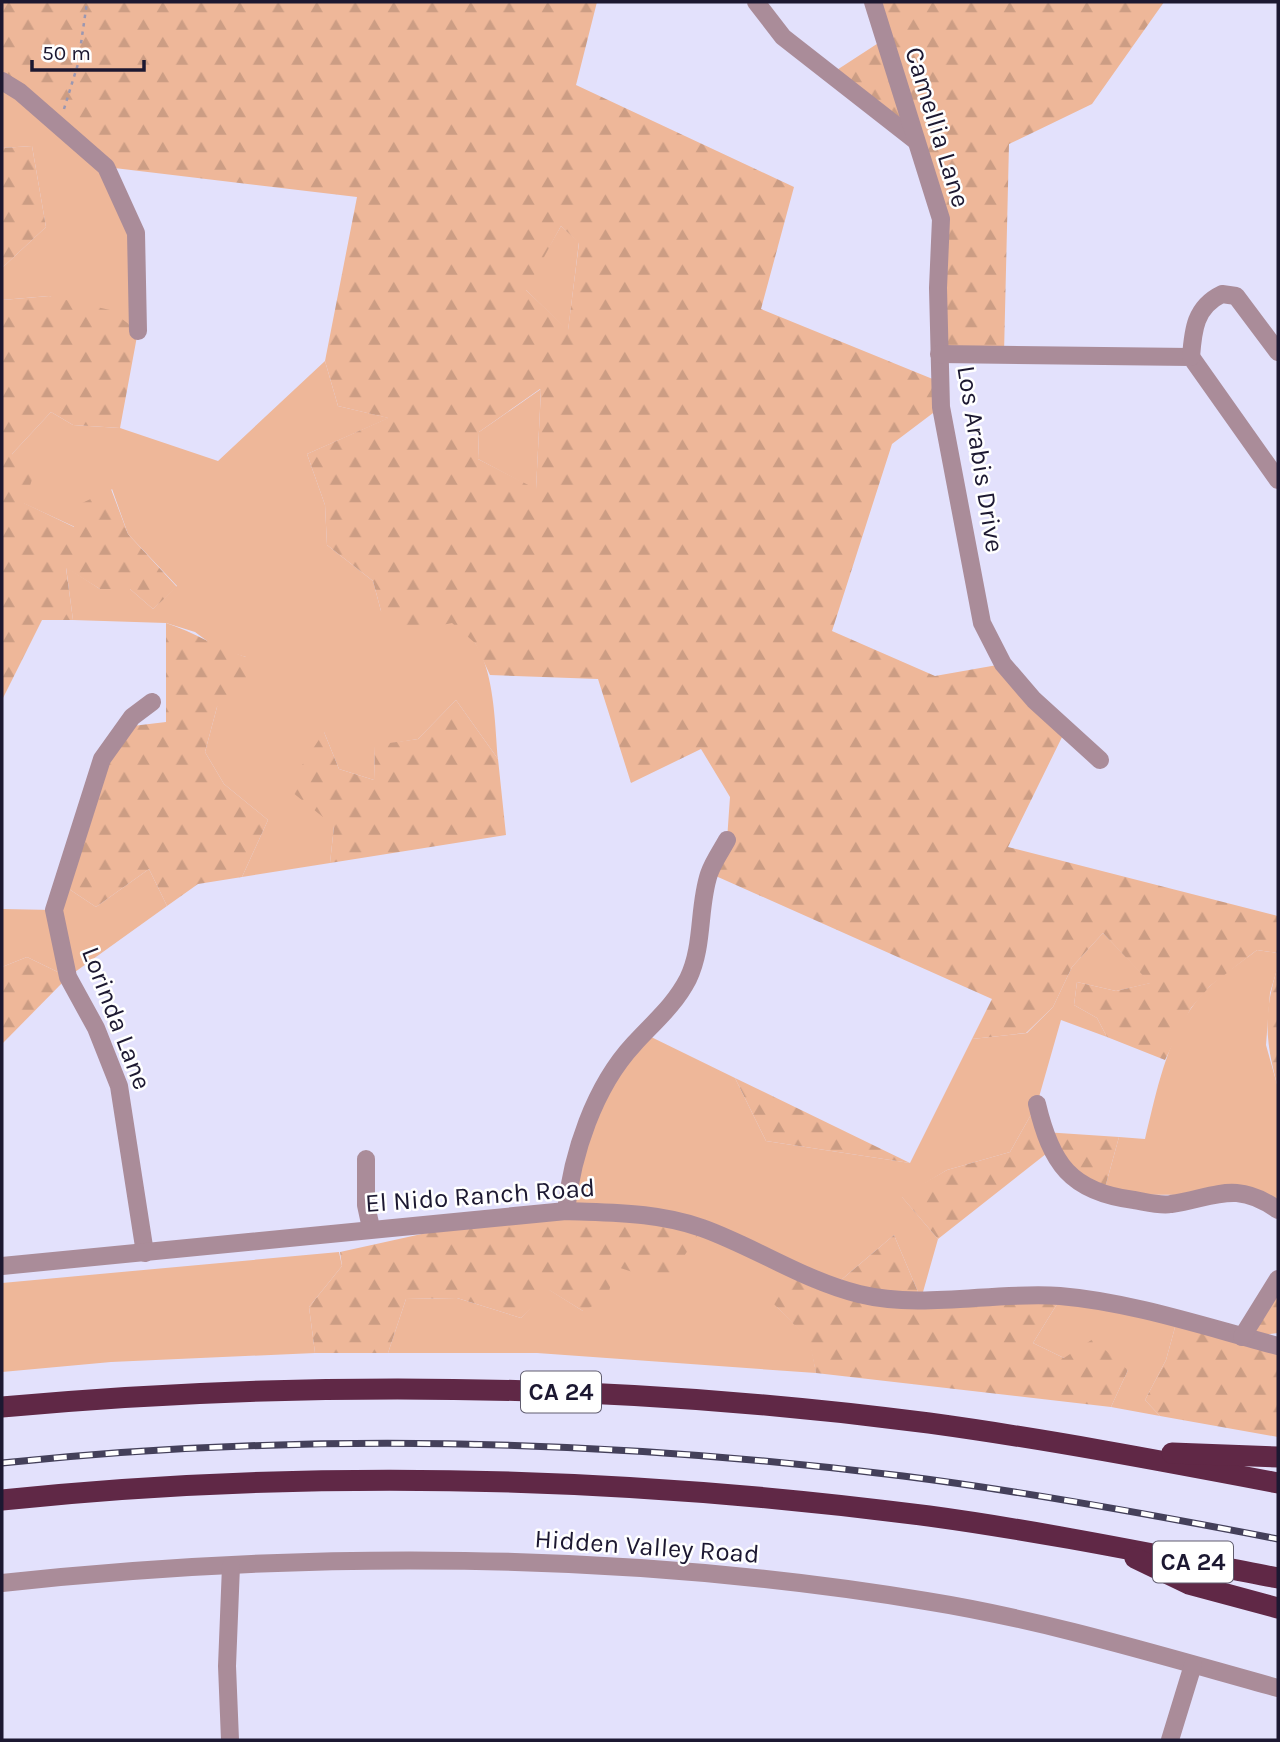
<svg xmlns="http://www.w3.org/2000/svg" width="1280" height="1742" font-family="Karla,sans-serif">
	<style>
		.grass { fill: #eeb799 }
		.forest { fill: url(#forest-firs); fill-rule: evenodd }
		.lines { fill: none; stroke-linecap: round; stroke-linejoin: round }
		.path { stroke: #9a97b2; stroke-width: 2.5; stroke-dasharray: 3.5 5; stroke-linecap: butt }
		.minor { stroke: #aa8c99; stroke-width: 18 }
		.highway { stroke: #602846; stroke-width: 21 }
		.rail-casing { stroke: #44405a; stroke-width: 7 }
		.rail { stroke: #fff; stroke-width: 4.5; stroke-dasharray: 13; stroke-linecap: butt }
		.labels { text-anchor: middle; stroke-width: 5; stroke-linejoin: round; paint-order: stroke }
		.shield { fill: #fff; stroke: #605d6f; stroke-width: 2 }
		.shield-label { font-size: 24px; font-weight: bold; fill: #1c1831 }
		.street-label { font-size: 26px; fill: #1c1831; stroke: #fff }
	</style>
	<defs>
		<pattern id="forest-firs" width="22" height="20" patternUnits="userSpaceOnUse" patternTransform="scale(1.75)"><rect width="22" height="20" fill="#eeb799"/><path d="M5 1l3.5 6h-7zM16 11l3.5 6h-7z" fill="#cc9d84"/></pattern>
	</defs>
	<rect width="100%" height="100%" fill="#e3e1fc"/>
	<g class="grass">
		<polygon points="2,81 106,167 136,233 138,331 49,296 2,300 2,268 46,227 32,146 2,148"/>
		<polygon points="561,226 579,242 568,331 525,289"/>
		<path d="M325,361l13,45 51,12 -82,36 18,51 2,40 46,36 8,30c21,4 50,3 70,11 45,18 43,97 47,137l-42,-59 -38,39 -43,7 -1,34 -35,-11 -15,-37 10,94 -4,37 -88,14 26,-57 -44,-36 -19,-32 12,-45 29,-50 -28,-8 -23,-17 -29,-9 -93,-3 -7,-53 34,22h30l23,20 24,-23 -49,-52 -16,-45 -37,38 -52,-24 -11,-49 39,-42 22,13 47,3 98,33z"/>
		<polygon points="541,389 536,490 478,459 479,432"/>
		<polygon points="149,869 167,906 68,977 27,957 2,967 2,909 54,910 60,883 96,907"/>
		<polygon points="1103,933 1151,983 1116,991 1077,982 1074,1005 1097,1018 1107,1037 1061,1020 1037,1104 1010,1152 947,1170 902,1197 938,1239 921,1299 894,1235 834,1286 777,1307 810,1340 816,1373 537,1353 388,1353 406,1299 457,1298 521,1318 548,1289 583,1311 566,1211 605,1085 645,1034 735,1078 766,1141 910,1163 972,1039 1027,1033 1053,1007 1072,967"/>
		<path d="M1257,950l21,3v13l-8,27 -4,52 12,43v122c-27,-19 -137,-15 -175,-15l16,-58 26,2c13,-53 24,-114 65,-153 14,-13 32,-24 47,-36z"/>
		<polygon points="339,1252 342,1266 309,1307 315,1353 111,1362 2,1372 2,1283"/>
		<polygon points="1062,1296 1177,1320 1166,1360 1145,1400 1160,1416 1111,1407 1128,1370 1064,1358 1033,1343"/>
	</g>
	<g class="forest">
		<path d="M2,2h595l-21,83 218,102 -33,122 179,73 1,25 -49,37 -60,187 103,45 68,-12 63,65 -58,118 270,69v37l-21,-3 -47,36 -19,22 -26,52 -58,-23 -10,-19 -23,-13 3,-23 39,9 34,-8 -47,-50 -31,34 -19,40 -27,26 -54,6 20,-40 -283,-126 18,-33 3,-43 -29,-48 -70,34 -33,-104 -108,-4 -15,-32 -23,-20 -53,11 -18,-23 -8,-30 -46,-36 -2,-40 -18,-51 81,-36 -50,-12 -13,-45 32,-164 -251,-30 -104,-86zM561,226l18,17 -11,87 -42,-40zM540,389l1,1 -5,99 -58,-30 1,-27z"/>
		<polygon points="873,2 1164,2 1092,104 1009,144 1004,354 939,354 941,219 916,141 823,79 883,40"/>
		<polygon points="32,146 46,227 2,268 2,148"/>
		<polygon points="49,296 110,310 138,331 120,428 73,425 51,412 12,454 34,474 24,503 74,527 76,506 111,489 128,534 177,587 153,609 130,589 100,589 66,568 73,620 42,620 2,700 2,297 2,300"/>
		<path d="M166,623c28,9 51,25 80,34v33l-29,17 -12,45 19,32 44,36 -26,57 -44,7 -31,22 -18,-37 -53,38 -36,-24 64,-156 42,-5z"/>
		<polygon points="456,700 498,759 506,835 330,863 334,826 287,788 324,732 339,769 374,780 375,745 418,739"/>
		<polygon points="27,957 68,977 2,1044 2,967"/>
		<path d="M1278,966v122c-13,-47 -15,-75 0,-122z"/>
		<polygon points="735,1078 910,1163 766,1141"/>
		<polygon points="1037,1104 1044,1132 1119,1137 1103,1195 1051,1150 938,1239 901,1196 947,1170 1010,1152"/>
		<polygon points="566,1211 702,1228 667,1283 614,1266 608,1298 583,1311 549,1290 521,1318 457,1298 406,1299 388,1353 315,1353 309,1307 342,1266 340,1252 494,1218"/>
		<polygon points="894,1235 921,1299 1062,1296 1033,1343 1064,1358 1093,1339 1128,1370 1111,1407 816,1373 809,1340 773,1303 791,1269 834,1286"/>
		<polygon points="1278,1279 1278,1333 1245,1337 1278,1346 1278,1437 1160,1416 1145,1400 1166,1360 1177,1320 1242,1337"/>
	</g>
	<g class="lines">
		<polyline class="path" points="64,109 78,64 87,2"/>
		<g class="minor">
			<polyline points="756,2 783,37 916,141"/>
			<polyline points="873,2 941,219 938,288 941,407 982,623 1003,664 1034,700 1100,760"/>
			<polyline points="2,81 20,92 106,167 136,233 138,331"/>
			<polyline points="939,354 1191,357 1278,480"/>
			<path d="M1191,357c2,-27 4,-50 31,-63l14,2 42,56"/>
			<path d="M1037,1104c14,59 33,88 97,96 12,2 26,6 37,4 45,-7 65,-24 107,6"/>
			<polyline points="366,1159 366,1205 371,1228"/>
			<path d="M566,1211c6,-57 28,-124 68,-167 20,-22 40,-38 54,-65 16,-33 10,-72 21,-105 4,-12 12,-23 18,-34"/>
			<polyline points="145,1253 119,1086 96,1028 68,977 54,910 102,759 132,717 152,702"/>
			<path d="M2,1266l564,-55c46,2 91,1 136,17 53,19 101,52 157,66 65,16 135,-3 201,2 72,6 149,32 218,50"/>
			<polyline points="1242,1337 1278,1279"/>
			<path d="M2,1583c303,-33 623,-32 924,18 119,19 236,55 352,87"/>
			<polyline points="230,1740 227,1666 231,1566"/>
			<polyline points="1170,1740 1193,1665"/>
		</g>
		<g class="highway">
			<path d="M2,1407c308,-28 619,-24 927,16 117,16 233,38 349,60"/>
			<polyline points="1172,1453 1278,1457"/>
			<path d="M2,1500c308,-32 620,-24 927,16 117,16 233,40 349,62"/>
			<polyline points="1135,1558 1189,1584 1278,1608"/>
		</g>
		<g class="rail-casing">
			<path id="rail" d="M2,1463c299,-31 603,-24 901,13 126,16 251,39 375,63"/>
		</g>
		<use href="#rail" class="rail"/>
	</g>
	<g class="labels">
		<g class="shield">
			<rect x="521" y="1371.5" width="80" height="41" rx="5"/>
			<rect x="1153" y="1541.5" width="80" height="41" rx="5"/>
		</g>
		<g class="shield-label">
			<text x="561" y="1400">CA 24</text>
			<text x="1193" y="1570">CA 24</text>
		</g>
		<g class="street-label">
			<text transform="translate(938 127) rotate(73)" y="9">Camellia Lane</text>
			<text transform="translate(981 459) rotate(81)" y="9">Los Arabis Drive</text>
			<text transform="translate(117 1018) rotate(69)" y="9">Lorinda Lane</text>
			<text transform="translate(480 1195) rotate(-4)" y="9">El Nido Ranch Road</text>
			<text transform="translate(647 1546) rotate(4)" y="9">Hidden Valley Road</text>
		</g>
	</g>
	<rect width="1280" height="1742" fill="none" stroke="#1c1831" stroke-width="7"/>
	<path d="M32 60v10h112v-10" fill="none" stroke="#1c1831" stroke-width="3.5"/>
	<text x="42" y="60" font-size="21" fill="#1c1831" stroke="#ffffff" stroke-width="5" paint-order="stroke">50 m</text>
</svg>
